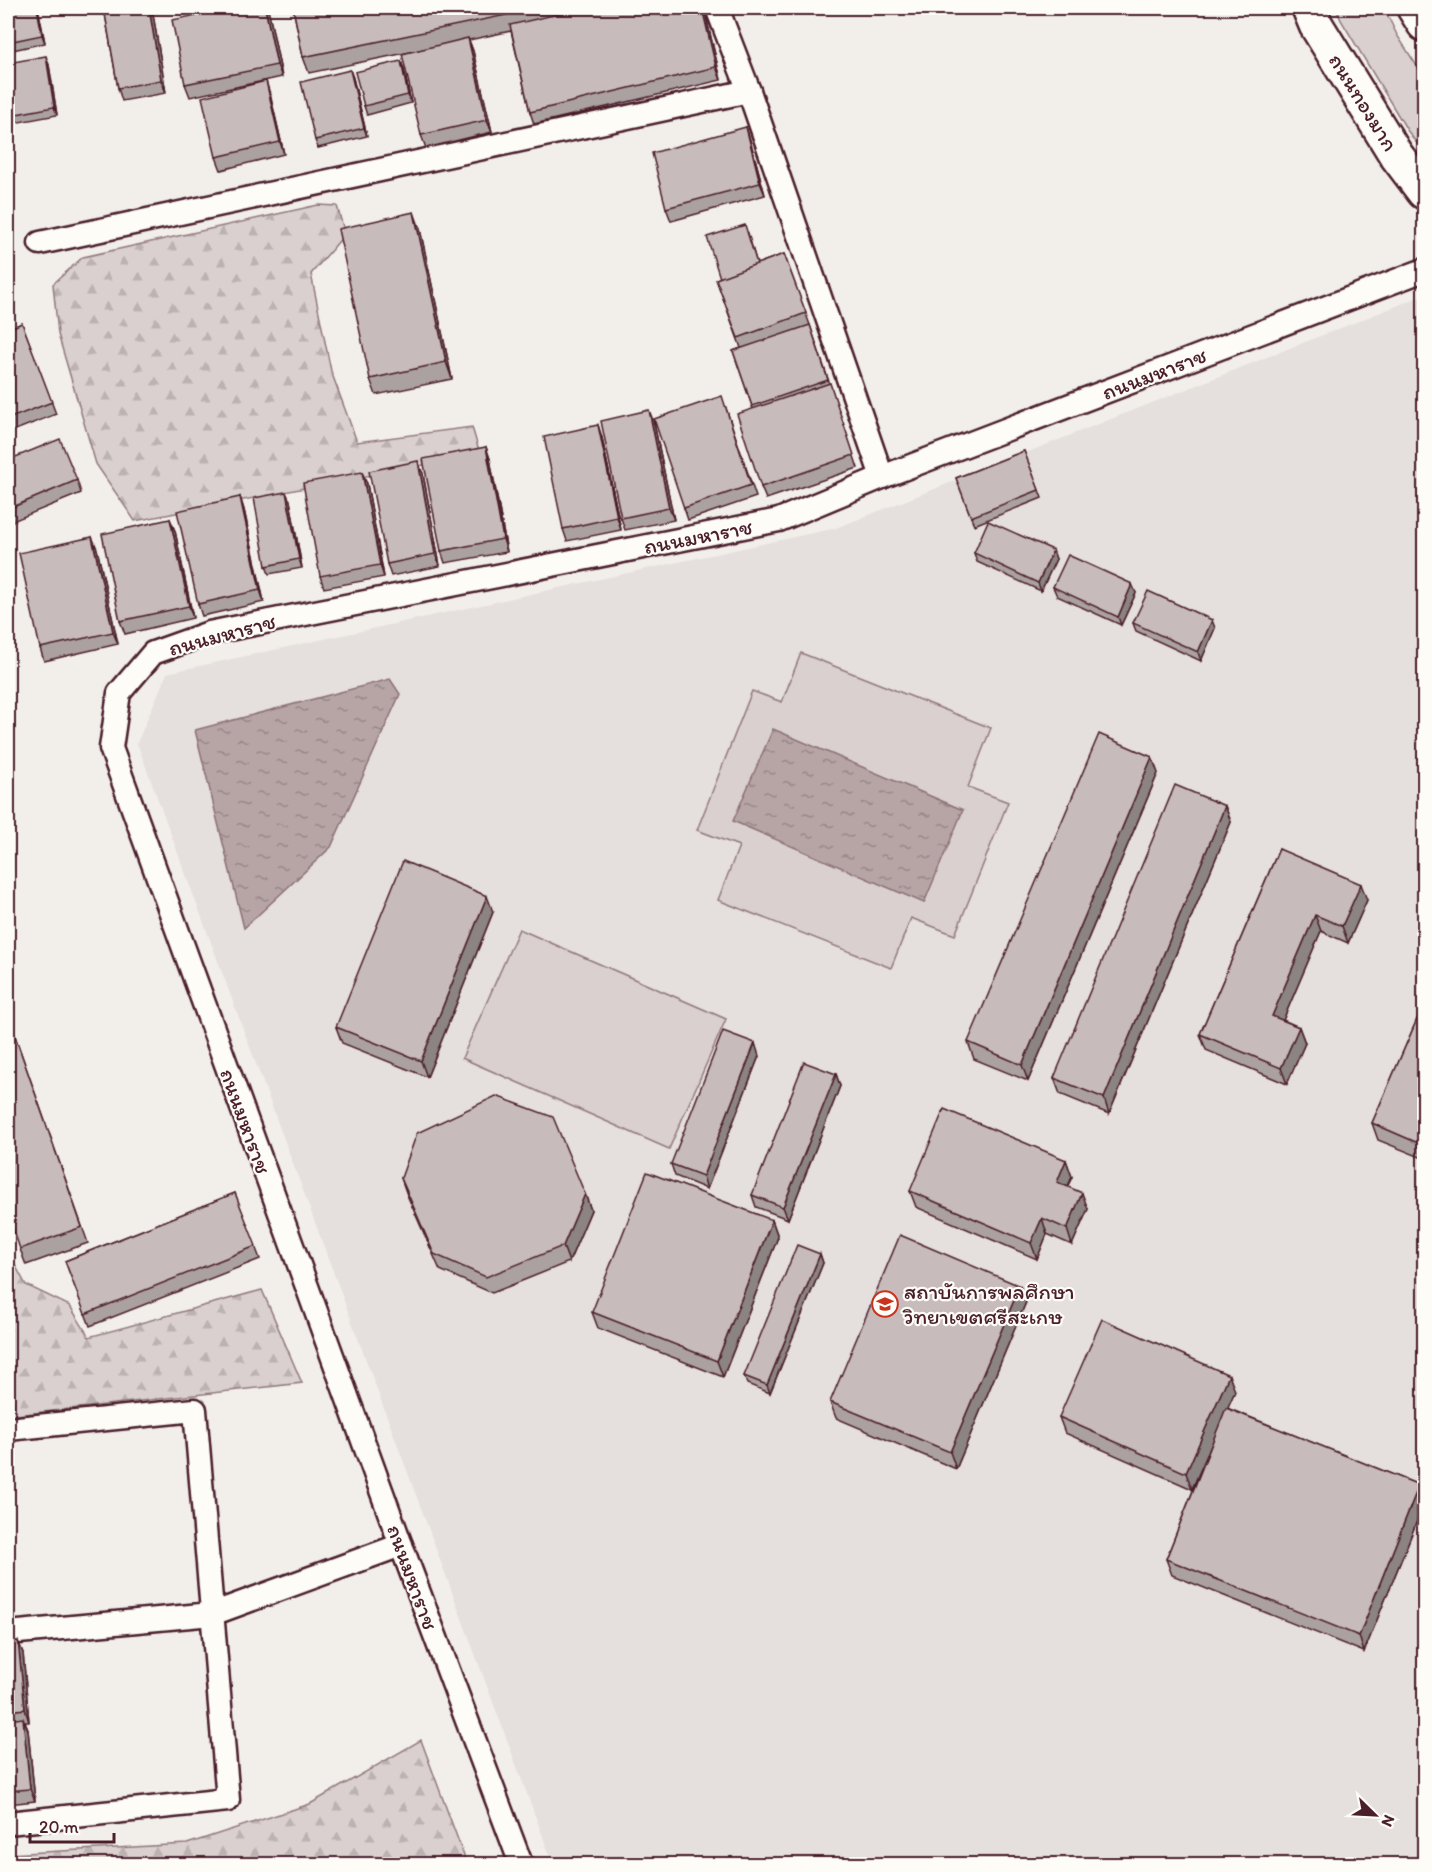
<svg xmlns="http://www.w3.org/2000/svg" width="1432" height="1872" font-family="Itim,'Playpen Sans Thai',sans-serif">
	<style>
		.built { fill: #e5dfdd }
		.grass { fill: #d9d0cf; stroke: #92787d; stroke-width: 1.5 }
		.forest { fill: url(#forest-firs); stroke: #92787d; stroke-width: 1.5 }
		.water { fill: url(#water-ripples); stroke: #8b6f75; stroke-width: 1.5 }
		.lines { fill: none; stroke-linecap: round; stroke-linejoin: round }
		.minor-casing { stroke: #4a1f2b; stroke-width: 27 }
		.primary-casing { stroke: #4a1f2b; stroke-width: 38 }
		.minor { stroke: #fdfcf7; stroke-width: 22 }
		.primary { stroke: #fdfcf7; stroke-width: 33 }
		.wall { fill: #aca1a1; stroke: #4a1f2b; stroke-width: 1.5 }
		.shaded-wall { fill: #8c8383; stroke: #4a1f2b; stroke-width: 1.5 }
		.building { fill: #c8bbbb; stroke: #4a1f2b; stroke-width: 1.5 }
		.labels { text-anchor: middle; stroke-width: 4.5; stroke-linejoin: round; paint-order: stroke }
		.street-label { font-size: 22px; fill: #4a1f2b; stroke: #fdfcf7 }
		.poi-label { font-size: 22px; fill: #4a1f2b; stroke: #fdfcf7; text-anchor: start }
	</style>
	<defs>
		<pattern id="forest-firs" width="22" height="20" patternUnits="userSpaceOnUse" patternTransform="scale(1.5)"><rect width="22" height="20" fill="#d9d0cf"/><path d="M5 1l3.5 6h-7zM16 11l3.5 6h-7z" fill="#bcb2b2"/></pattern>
		<pattern id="water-ripples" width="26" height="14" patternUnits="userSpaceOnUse" patternTransform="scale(1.5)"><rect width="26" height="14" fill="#b7a5a6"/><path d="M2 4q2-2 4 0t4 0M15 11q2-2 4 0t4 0" fill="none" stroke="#978687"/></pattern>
	</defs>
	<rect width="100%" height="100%" fill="#f2efeb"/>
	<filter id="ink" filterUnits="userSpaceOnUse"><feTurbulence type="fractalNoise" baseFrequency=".0167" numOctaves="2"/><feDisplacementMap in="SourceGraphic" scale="12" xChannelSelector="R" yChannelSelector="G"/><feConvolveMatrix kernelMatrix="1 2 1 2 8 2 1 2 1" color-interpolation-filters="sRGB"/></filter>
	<g filter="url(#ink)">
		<polygon class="built" points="1424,295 1424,1864 553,1864 137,743 167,673 836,528"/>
		<g class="grass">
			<polygon points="1336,8 1384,8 1397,35 1424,77 1424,153 1407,130 1341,20"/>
			<polygon points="801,653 991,728 968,787 1008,802 955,935 911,918 891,968 718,900 739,846 697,830 752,691 782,702"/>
			<polygon points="519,929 726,1019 669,1149 462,1058"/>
		</g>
		<g class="forest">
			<polygon points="318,205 337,206 345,234 311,274 331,371 357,442 472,427 480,454 135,521 96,464 58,334 53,284 83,257"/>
			<polygon points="8,1252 26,1285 70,1306 89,1337 262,1290 302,1383 16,1415 8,1376"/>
			<polygon points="421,1740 467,1864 8,1864 8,1854 187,1844 310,1804"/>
		</g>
		<g class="water">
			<polygon points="390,679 400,694 331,847 244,928 195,730"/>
			<polygon points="773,729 963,810 924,903 733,821"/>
		</g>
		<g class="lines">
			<g class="minor-casing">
				<g id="minor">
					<polyline points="717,8 749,91 882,477"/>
					<polyline points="40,243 749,91"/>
					<polyline points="8,1429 195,1410 228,1800 8,1823"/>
					<polyline points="8,1633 212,1614 401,1545"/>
					<polyline points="521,1864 401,1545 111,748 119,693 153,653 209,633 779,520 882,477 1424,270"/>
				</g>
			</g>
			<g class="primary-casing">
				<g id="primary">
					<polyline points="1309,8 1316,25 1396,155 1424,192"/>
					<polyline points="1414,8 1424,24"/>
				</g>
			</g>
			<use href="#minor" class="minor"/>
			<use href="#primary" class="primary"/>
		</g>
		<g class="wall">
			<polygon points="8,8 38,8 45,43 8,51"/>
			<polygon points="104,8 152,8 166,93 122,101 118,88"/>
			<polygon points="232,8 267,8 269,13 282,77 190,97 185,84"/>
			<polygon points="293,8 563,8 564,12 704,8 721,80 534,124 530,112 511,31 469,40 473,51 492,132 426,148 421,135 425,49 309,73 303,57"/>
			<polygon points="401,61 404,70 411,103 367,115 364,106"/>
			<polygon points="49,65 57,115 14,123 11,115"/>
			<polygon points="350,70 353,78 367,136 318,148 315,140"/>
			<polygon points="270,94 284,154 221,170 216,157"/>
			<polygon points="746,127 750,140 765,195 671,221 666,208"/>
			<polygon points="420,229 452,379 376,395 370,379"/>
			<polygon points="748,233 757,264 784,254 810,325 858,468 766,499 761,487 753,409 733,351 741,348 716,279 720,278"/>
			<polygon points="22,323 56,414 8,433 8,329"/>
			<polygon points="726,408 756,497 688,520 684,508"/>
			<polygon points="654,423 674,520 625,530 621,518"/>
			<polygon points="598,425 602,438 621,530 567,541 563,529"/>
			<polygon points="486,447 490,459 507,552 445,563 441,551"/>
			<polygon points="1024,451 1042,498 974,525 956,478"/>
			<polygon points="8,460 77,480 81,493 8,523"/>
			<polygon points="423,474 440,566 391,576 387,564"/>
			<polygon points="367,484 384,577 324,588 320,576"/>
			<polygon points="240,497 244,510 264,602 202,616 198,604"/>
			<polygon points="290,501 302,568 269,574 266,566"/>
			<polygon points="170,519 175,531 193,618 125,634 120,621"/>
			<polygon points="92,537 97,549 118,644 44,661 40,648"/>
			<polygon points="974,553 1056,559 1041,591 977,562"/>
			<polygon points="1053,587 1136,593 1121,625 1057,596"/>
			<polygon points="1133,623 1215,628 1201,661 1136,631"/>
			<polygon points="1158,773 1028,1081 974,1059 968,1042"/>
			<polygon points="1225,806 1231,822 1109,1114 1060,1094 1054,1078"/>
			<polygon points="1279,849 1367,900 1348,943 1321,931 1283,1020 1299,1027 1305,1043 1287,1084 1206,1050 1200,1034"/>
			<polygon points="493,912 427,1077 342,1043 336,1027"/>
			<polygon points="1425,1001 1425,1159 1378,1140 1372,1123"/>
			<polygon points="8,1016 88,1243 26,1265 20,1249"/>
			<polygon points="759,1056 707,1189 675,1176 671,1164"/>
			<polygon points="836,1074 840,1086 788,1219 756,1207 752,1195"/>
			<polygon points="1066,1160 1072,1177 1067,1187 1088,1209 1072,1245 1047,1234 1037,1259 916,1207 910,1191"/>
			<polygon points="401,1178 585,1194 591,1210 569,1262 492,1293 440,1270 407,1195"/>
			<polygon points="235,1193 260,1259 90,1326 65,1261"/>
			<polygon points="772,1220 778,1237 723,1377 598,1328 592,1312"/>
			<polygon points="820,1254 823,1263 770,1393 747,1384 744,1376"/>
			<polygon points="1020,1286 1026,1302 956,1469 836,1418 830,1402"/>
			<polygon points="1235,1391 1227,1408 1419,1485 1425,1501 1364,1652 1172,1575 1166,1559 1211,1445 1192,1489 1065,1433 1059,1417"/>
			<polygon points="18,1641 23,1653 29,1722 25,1722 28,1730 35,1801 8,1804 8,1642"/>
		</g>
		<g class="shaded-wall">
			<polygon points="37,8 38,8 45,43 42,35"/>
			<polygon points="149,8 152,8 166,93 161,80"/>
			<polygon points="265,8 267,8 269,13 282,77 277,65"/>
			<polygon points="702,8 704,8 721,80 716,67"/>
			<polygon points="468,38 473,51 492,132 487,120"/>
			<polygon points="46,56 49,65 57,115 54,107"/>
			<polygon points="401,61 404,70 411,103 408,95"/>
			<polygon points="350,70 353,78 367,136 364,128"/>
			<polygon points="266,81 270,94 284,154 280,142"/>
			<polygon points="746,127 750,140 765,195 760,183"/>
			<polygon points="414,212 420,229 452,379 446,362"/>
			<polygon points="649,410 654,423 674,520 669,508"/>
			<polygon points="598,425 602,438 621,530 617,517"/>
			<polygon points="486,447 490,459 507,552 503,539"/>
			<polygon points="418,461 423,474 440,566 435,554"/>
			<polygon points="362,472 367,484 384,577 380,565"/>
			<polygon points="286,492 290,501 302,568 299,559"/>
			<polygon points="240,497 244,510 264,602 260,590"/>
			<polygon points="170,519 175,531 193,618 189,606"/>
			<polygon points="92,537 97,549 118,644 113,632"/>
			<polygon points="1053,550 1056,559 1041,591 1038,583"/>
			<polygon points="1132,584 1136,593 1121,625 1118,617"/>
			<polygon points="1212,620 1215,628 1201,661 1198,652"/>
			<polygon points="1152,757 1158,773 1028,1081 1022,1065"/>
			<polygon points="1225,806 1231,822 1109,1114 1104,1098"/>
			<polygon points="1361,884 1367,900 1348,943 1342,926"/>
			<polygon points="487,896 493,912 427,1077 421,1061"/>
			<polygon points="1315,915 1321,931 1278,1032 1272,1016"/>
			<polygon points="1299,1027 1305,1043 1287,1084 1281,1068"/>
			<polygon points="755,1043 759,1056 707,1189 703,1176"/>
			<polygon points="836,1074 840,1086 788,1219 783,1207"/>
			<polygon points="1066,1160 1072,1177 1062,1198 1057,1182"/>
			<polygon points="1082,1193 1088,1209 1072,1245 1067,1229"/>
			<polygon points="585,1194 591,1210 569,1262 563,1246"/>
			<polygon points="1042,1218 1047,1234 1037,1259 1031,1243"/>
			<polygon points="772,1220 778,1237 723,1377 717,1361"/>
			<polygon points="820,1254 823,1263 770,1393 767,1385"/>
			<polygon points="1020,1286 1026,1302 956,1469 950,1452"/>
			<polygon points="1229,1375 1235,1391 1192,1489 1186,1473"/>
			<polygon points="1419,1485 1425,1501 1364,1652 1359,1636"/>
			<polygon points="18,1641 23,1653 29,1722 25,1709"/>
			<polygon points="23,1718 28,1730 35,1801 30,1789"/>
		</g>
		<g class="building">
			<polygon points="8,8 37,8 42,35 8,42"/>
			<polygon points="104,8 149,8 161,80 118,88"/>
			<polygon points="232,8 265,8 277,65 185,84 172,20"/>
			<polygon points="293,8 540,8 303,57"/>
			<polygon points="584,8 702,8 716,67 530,112 510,25"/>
			<polygon points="468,38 487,120 421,135 402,54"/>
			<polygon points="46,56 54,107 11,115 8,92 8,63"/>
			<polygon points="401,61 408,95 364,106 355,72"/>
			<polygon points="350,70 364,128 315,140 301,82"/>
			<polygon points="266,81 280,142 216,157 202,97"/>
			<polygon points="746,127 760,183 666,208 652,153"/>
			<polygon points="414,212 446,362 370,379 338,229"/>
			<polygon points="745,225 757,264 720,278 707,237"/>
			<polygon points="784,254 806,313 738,338 716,279"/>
			<polygon points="22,323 52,402 8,419 8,329"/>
			<polygon points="810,325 828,380 752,406 733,351"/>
			<polygon points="830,383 854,455 761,487 737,414"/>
			<polygon points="722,396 751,485 684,508 654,419"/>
			<polygon points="649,410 669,508 621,518 601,421"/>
			<polygon points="598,425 617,517 563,529 544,437"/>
			<polygon points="60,439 77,480 8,509 8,460"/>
			<polygon points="486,447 503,539 441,551 423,459"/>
			<polygon points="1024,451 1039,490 971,517 956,478"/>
			<polygon points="418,461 435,554 387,564 369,471"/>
			<polygon points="362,472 380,565 320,576 303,483"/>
			<polygon points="286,492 299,559 266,566 254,498"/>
			<polygon points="240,497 260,590 198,604 177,511"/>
			<polygon points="170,519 189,606 120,621 102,534"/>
			<polygon points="988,521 1053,550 1038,583 974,553"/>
			<polygon points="92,537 113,632 40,648 19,553"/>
			<polygon points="1068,555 1132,584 1118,617 1053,587"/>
			<polygon points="1148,591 1212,620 1198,652 1133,623"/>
			<polygon points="1099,734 1152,757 1022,1065 968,1042"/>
			<polygon points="1175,785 1225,806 1104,1098 1054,1078"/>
			<polygon points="1279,849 1361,884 1342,926 1315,915 1272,1016 1299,1027 1281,1068 1200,1034"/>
			<polygon points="403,861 487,896 421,1061 336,1027"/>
			<polygon points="1425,1001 1425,1146 1372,1123"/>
			<polygon points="8,1016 82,1227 20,1249 8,1213"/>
			<polygon points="723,1031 755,1043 703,1176 671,1164"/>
			<polygon points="804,1062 836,1074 783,1207 752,1195"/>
			<polygon points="496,1096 553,1117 585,1194 563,1246 486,1277 434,1254 401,1178 417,1133"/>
			<polygon points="944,1109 1066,1160 1057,1182 1082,1193 1067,1229 1042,1218 1031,1243 910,1191"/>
			<polygon points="647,1172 772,1220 717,1361 592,1312"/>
			<polygon points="235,1193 256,1246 85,1314 65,1261"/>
			<polygon points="900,1235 1020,1286 950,1452 830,1402"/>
			<polygon points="797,1245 820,1254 767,1385 744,1376"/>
			<polygon points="1102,1319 1229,1375 1186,1473 1059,1417"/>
			<polygon points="1226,1408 1419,1485 1359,1636 1166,1559"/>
			<polygon points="18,1641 25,1709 8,1711 8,1642"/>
			<polygon points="23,1718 30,1789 8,1791 8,1720"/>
		</g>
	</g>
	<defs>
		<g id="university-ring" transform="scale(1.35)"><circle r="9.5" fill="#fdfcf7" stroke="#c8321e" stroke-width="1.5"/><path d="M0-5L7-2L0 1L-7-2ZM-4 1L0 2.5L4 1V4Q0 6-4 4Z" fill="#c8321e"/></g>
	</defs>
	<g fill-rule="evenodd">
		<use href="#university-ring" x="885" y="1304"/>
	</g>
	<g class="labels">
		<g class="street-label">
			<text transform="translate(1364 102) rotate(58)" y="8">ถนนทองมาก</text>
			<text transform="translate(1154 373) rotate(-21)" y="8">ถนนมหาราช</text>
			<text transform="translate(698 536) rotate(-11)" y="8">ถนนมหาราช</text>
			<text transform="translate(222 634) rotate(-15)" y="8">ถนนมหาราช</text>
			<text transform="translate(246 1121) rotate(70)" y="8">ถนนมหาราช</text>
			<text transform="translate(413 1577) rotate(70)" y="8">ถนนมหาราช</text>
		</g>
		<g class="poi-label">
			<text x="904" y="1299">สถาบันการพลศึกษา<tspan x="904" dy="25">วิทยาเขตศรีสะเกษ</tspan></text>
		</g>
	</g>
	<rect width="1432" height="1872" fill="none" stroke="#fdfcf7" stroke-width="30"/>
	<rect x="15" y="15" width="1402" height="1842" fill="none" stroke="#4a1f2b" stroke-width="2" filter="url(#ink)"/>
	<g transform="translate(1375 1815) rotate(114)" stroke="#fdfcf7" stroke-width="4.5" paint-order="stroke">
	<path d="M0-4.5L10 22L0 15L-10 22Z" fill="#4a1f2b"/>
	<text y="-9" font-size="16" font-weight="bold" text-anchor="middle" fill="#4a1f2b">N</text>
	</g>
	<path d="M30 1833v9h84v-9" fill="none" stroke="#4a1f2b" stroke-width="3"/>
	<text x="39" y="1833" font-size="18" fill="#4a1f2b" stroke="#fdfcf7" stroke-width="4.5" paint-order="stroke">20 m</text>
</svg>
